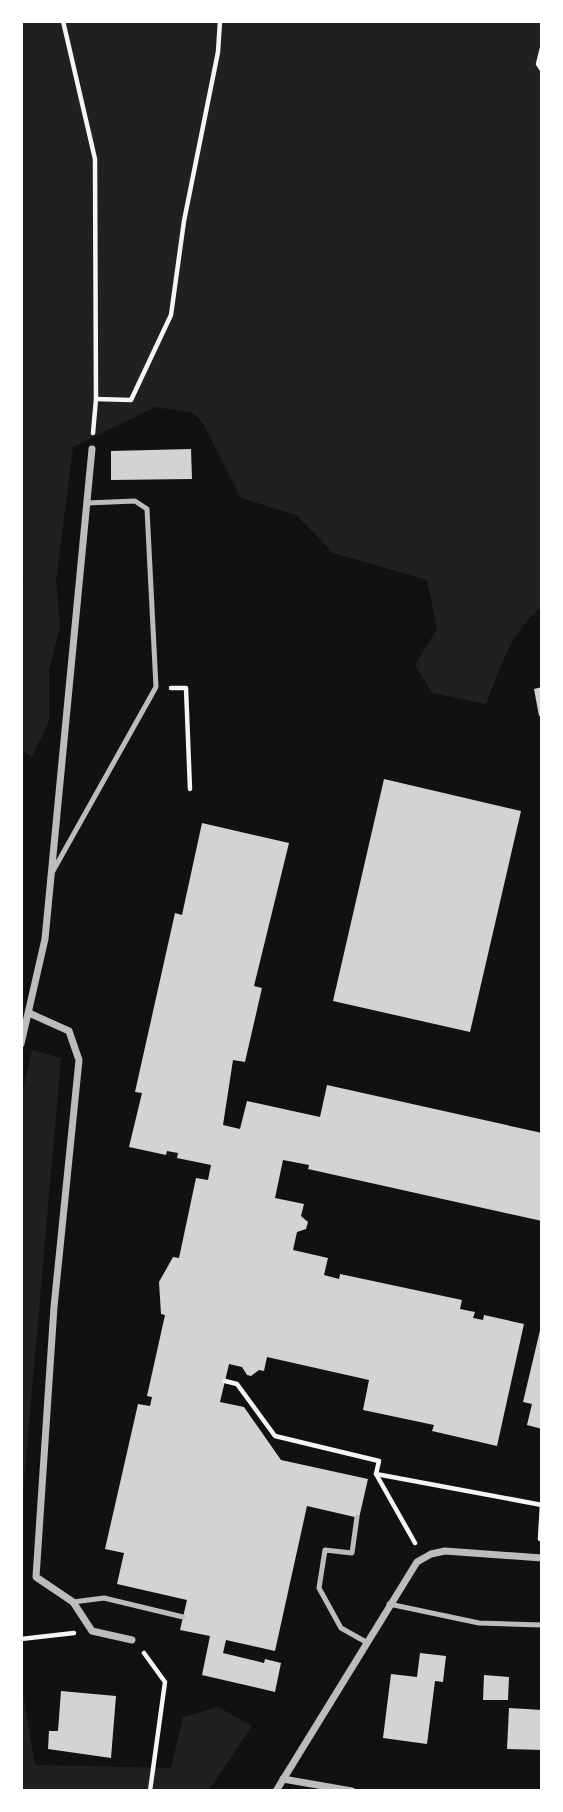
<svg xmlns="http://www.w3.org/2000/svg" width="563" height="1812" font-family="'Roboto Condensed',sans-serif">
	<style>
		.green { fill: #202020 }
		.building { fill: #d3d3d3 }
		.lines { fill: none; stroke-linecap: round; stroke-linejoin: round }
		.path { stroke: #f5f5f5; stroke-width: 4.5 }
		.service { stroke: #bcbcbc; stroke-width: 5 }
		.minor { stroke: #bcbcbc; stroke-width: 7 }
	</style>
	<rect width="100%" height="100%" fill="#111"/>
	<g class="green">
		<path d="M21,21h521v586c-31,23 -42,62 -56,97l-54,-11 -17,-28 22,-36 -10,-49 -94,-27 -37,-38 -55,-17 -38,-75 -10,-10 -38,-6 -82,40 -17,134 4,45 -11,44v51l-17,36 -11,-8v-159l3,-11 -3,-11z"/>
		<polygon points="32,1050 61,1058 21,1516 21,1099"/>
		<polygon points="21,1679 35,1765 171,1768 183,1717 218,1707 252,1726 208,1791 21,1791"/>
	</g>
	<g class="building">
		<polygon points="191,449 192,479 111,480 111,451"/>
		<polygon points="542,687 542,715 539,716 534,689"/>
		<polygon points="384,779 521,811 470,1032 333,1001"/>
		<polygon points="202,823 289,843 254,986 262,988 245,1062 233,1060 223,1125 240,1129 247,1101 320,1117 327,1085 542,1133 542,1221 308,1169 309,1165 283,1160 275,1198 304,1204 301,1216 308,1222 306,1229 297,1232 293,1250 328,1258 324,1275 339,1279 340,1274 462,1300 460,1309 475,1312 473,1318 483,1320 484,1315 524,1324 497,1446 432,1431 434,1425 363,1410 369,1380 267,1357 264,1371 259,1370 251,1376 247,1375 242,1367 229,1364 220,1402 244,1407 281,1460 368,1479 359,1518 307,1506 275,1651 226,1640 223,1653 264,1663 265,1659 281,1663 275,1692 202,1675 210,1636 180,1630 187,1600 117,1584 124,1553 105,1549 138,1404 150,1406 152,1397 147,1396 165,1315 161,1314 159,1282 173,1257 179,1258 196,1178 208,1180 211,1165 177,1158 178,1153 167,1151 166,1155 129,1147 142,1093 135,1092 175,913 182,915"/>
		<polygon points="542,1322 542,1429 527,1425 532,1404 523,1402"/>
		<polygon points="420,1653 446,1656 443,1682 435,1681 427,1744 383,1738 391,1674 417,1677"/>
		<polygon points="484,1675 509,1677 508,1700 483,1700"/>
		<polygon points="61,1691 116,1696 111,1758 48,1749 49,1731 58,1731"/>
		<polygon points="509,1708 542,1710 542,1750 507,1749"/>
	</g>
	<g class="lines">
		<g class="path">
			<polyline points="63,21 95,159 96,399 93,433"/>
			<polyline points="542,48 538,64 542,70"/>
			<polyline points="96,399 131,400 171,315 184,221 218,52 220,21"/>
			<polyline points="171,688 186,688 190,789"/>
			<polyline points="225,1381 237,1384 275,1436 379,1461 376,1474 415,1543"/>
			<polyline points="376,1474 542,1505 540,1539"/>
			<polyline points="21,1639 74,1633"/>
			<polyline points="144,1653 165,1682 150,1791"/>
		</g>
		<g class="service">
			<polyline points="53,871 156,687 147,509 135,501 87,503"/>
			<polyline points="357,1517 352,1553 325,1550 319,1588 341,1628 366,1642"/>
			<polyline points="73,1602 104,1598 183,1617"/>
			<polyline points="389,1604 479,1623 542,1625"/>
		</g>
		<g class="minor">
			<polyline points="29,1013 69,1031 79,1060 54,1307 36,1577 73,1602 92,1631 132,1640"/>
			<polyline points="21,1044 45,939 92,449"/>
			<polyline points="283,1779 352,1791"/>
			<polyline points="276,1791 417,1562 431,1554 445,1551 542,1558"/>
		</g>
	</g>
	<rect width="563" height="1812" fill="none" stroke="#ffffff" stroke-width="46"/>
</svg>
